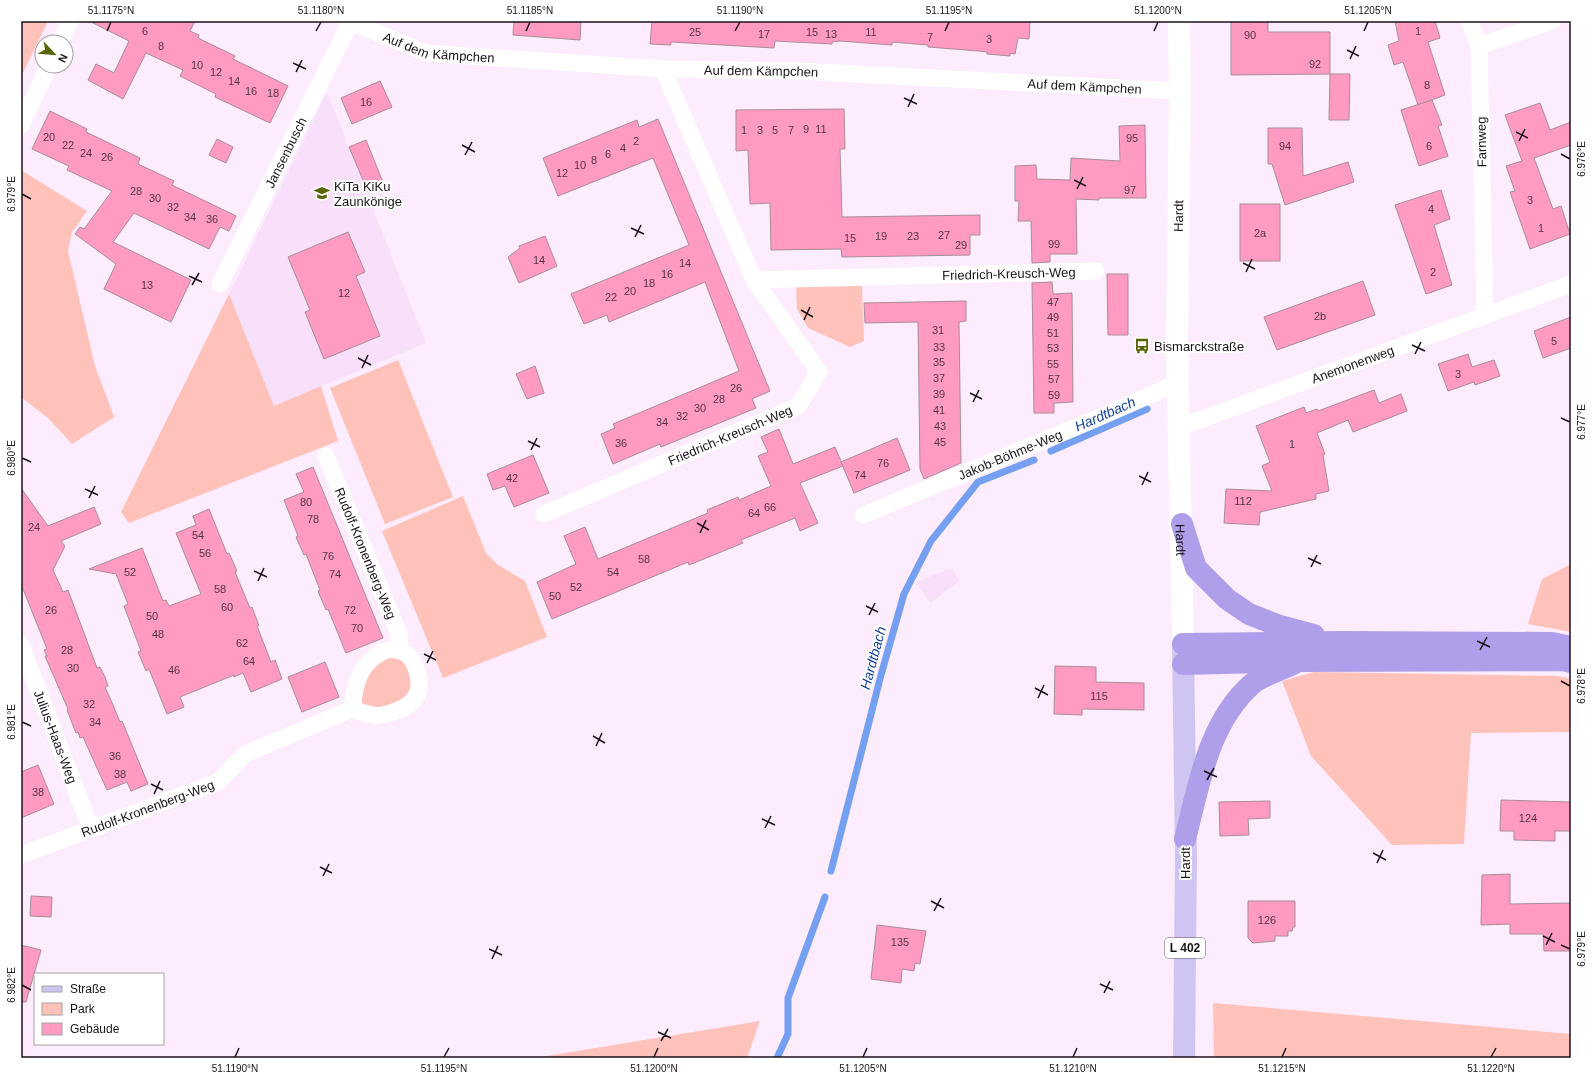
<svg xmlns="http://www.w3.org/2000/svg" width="1592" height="1079" font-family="Arial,sans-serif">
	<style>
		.built { fill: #f9e0fa }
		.green { fill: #ffc2bb }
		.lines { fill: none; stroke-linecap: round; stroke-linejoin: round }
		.stream { stroke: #759ff0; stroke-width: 7 }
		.building { fill: #ff9ac3; stroke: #a78d96 }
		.minor { stroke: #fff; stroke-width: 17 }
		.secondary { stroke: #fff; stroke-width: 22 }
		.primary { stroke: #cfc5f2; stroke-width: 22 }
		.motorway { stroke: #af9eea; stroke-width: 22 }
		.ticks { fill: none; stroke: #1a131a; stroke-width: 1.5 }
		.labels { text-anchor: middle; stroke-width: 4; stroke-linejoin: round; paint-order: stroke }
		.number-label { font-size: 11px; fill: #533544 }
		.shield { fill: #fff; stroke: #5f5a5f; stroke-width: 1 }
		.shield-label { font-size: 12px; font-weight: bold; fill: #1a131a }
		.street-label { font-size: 13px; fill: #1a131a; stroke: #fff }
		.poi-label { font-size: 13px; fill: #1a131a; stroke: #fff; text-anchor: start }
		.water-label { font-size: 14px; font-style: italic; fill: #15409d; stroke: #fff }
		.neatline { fill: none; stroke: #1a131a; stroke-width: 1.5 }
		.ticks-label { font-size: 10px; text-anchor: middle; fill: #1a131a }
	</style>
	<rect width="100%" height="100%" fill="#fcecfd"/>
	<g class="built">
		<polygon points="327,92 426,343 274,406 229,294"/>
		<polygon points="952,568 959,581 930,603 916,582"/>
	</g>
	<g class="green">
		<polygon points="21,21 48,21 21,77"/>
		<polygon points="21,170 87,211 72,232 68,251 95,366 114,417 72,444 48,418 21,397"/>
		<polygon points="862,286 864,341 850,347 808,328 797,309 796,287"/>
		<polygon points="229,294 274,406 321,386 338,441 129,523 121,512"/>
		<polygon points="398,360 453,497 385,524 330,388"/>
		<polygon points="463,496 486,553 498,565 525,581 547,637 443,678 382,531"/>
		<polygon points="1571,564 1571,632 1528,624 1542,579"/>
		<path d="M390,657l11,1c6,6 7,11 9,19 5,22 -18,26 -34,33l-14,-6c-2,-12 7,-37 19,-43 3,-2 6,-3 9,-4z"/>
		<polygon points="1314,672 1558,676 1571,679 1571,732 1471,733 1464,844 1392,845 1311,756 1282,681"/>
		<polygon points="1213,1003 1571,1034 1571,1058 1214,1058"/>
		<polygon points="760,1021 747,1058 535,1058"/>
	</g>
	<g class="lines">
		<g class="stream">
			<polyline points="1051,451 1147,409"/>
			<polyline points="831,871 881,675 904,594 931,541 978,482 1034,460"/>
			<polyline points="777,1058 788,1034 788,998 825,897"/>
		</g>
	</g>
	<g class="building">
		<polygon points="89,21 195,21 190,31 199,35 198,38 235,56 233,59 288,86 270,123 215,97 216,94 180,76 183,70 146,53 123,99 88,80 96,64 114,73 129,41"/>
		<polygon points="514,21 581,21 580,40 513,35"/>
		<polygon points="652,21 1030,21 1029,39 1018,38 1015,54 1010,53 1010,56 987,54 987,52 979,51 928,47 928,45 892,42 892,45 840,41 832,42 832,44 775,41 774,48 671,42 671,45 650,44"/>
		<polygon points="1231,21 1268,21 1268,32 1330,32 1330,74 1231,75"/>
		<polygon points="1395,21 1435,21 1440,38 1428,42 1445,95 1418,105 1403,62 1394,65 1388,45 1399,41"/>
		<polygon points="1330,74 1350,74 1349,120 1329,120"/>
		<polygon points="380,81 392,107 352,124 341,98"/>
		<polygon points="1432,100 1442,125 1438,126 1448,156 1419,166 1401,110"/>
		<polygon points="1540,103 1550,130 1571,122 1571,145 1534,158 1553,209 1561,206 1570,234 1530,249 1510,192 1515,191 1506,166 1522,161 1505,115"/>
		<polygon points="844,109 845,149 840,149 842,217 980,215 980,235 970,235 970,255 842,257 841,249 771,250 770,203 750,204 748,150 736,151 736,110"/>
		<polygon points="50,111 87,129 86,132 140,158 138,164 174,181 172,185 236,216 229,231 220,227 209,249 134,213 113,242 191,280 171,322 104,289 116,264 75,234 80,227 84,229 112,191 67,170 69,166 32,149"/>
		<polygon points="658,119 770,391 752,399 756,408 661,447 660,444 613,464 601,434 615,428 613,424 739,371 705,282 609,322 607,315 584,324 571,294 689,245 653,158 558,196 543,158 637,120 639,127"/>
		<polygon points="1145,125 1146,198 1099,198 1099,200 1076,199 1077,254 1050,254 1050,262 1032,263 1031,221 1018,221 1019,201 1015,201 1015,166 1036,165 1037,179 1070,180 1071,158 1120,161 1119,126"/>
		<polygon points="1268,128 1302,128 1303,176 1348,162 1354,182 1285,205 1272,164 1268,164"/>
		<polygon points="217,139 233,147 226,163 209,155"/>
		<polygon points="366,140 384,185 368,192 349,147"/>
		<polygon points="1441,190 1450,219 1434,225 1452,285 1426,294 1395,205"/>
		<rect x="1240" y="204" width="40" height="57"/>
		<polygon points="348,232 365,272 356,276 380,336 324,359 305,312 310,310 288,257"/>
		<polygon points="545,236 557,266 519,283 508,257 520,248 519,246"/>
		<polygon points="1107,274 1128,274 1128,335 1108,335"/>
		<polygon points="1363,281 1375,315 1277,350 1264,317"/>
		<polygon points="1052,282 1053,294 1072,293 1073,402 1054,403 1054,413 1034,413 1032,283"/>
		<polygon points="966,301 966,321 959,322 961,463 924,479 920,469 918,322 865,323 864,303"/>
		<polygon points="1571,317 1571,348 1543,358 1534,331"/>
		<polygon points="1468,354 1472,367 1494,360 1500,376 1475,385 1474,382 1448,391 1438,364"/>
		<polygon points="535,366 544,393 527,399 516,374"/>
		<polygon points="1374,390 1379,403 1401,394 1407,411 1353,432 1348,420 1317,433 1325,454 1323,455 1329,491 1316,494 1316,499 1260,512 1259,525 1224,523 1226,489 1272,491 1262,466 1270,462 1256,426 1304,407 1306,413 1317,409 1318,411"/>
		<polygon points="779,429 793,464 835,447 843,466 800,483 818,523 800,531 795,518 741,540 743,543 689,565 688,562 552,619 537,582 576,564 564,536 585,527 598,559 708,513 707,510 738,497 739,500 771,486 758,456 768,452 761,437"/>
		<polygon points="897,438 910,470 854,493 841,462"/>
		<polygon points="533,455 549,493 514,507 505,486 493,490 487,474"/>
		<polygon points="313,467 383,638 346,653 328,609 326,610 318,591 320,590 306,554 304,555 296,537 298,536 284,500 304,492 296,474"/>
		<polygon points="21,488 48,526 94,507 101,524 61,541 65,546 53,570 63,592 68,590 97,668 100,667 105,677 108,686 105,687 113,705 120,722 122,721 148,784 131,791 127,782 107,790 83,737 80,738 78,732 76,733 67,710 68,709 45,656 47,656 44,650 47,649 21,584"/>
		<polygon points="209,509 227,554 229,553 237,571 235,572 250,608 252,607 259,626 257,626 271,662 275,660 282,679 251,692 243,673 234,677 234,675 180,697 184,707 167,714 149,669 146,671 138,652 141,651 124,606 128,604 116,574 89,569 142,548 163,601 166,600 169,606 201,594 176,533 196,525 193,516"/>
		<polygon points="325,662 339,697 302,712 288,677"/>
		<polygon points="1055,666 1096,667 1096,682 1144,683 1144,710 1082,709 1082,715 1054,714"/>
		<polygon points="38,765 54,804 21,818 21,772"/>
		<polygon points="1501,800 1571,802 1571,831 1555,831 1555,841 1514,840 1514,831 1500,831"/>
		<polygon points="1270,801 1270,818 1248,819 1249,835 1220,836 1219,802"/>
		<polygon points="1510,874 1510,904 1571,903 1571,951 1544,951 1543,934 1510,934 1510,924 1481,925 1482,875"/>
		<polygon points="31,896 52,897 51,917 30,916"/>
		<polygon points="1248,901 1295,901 1295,927 1293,927 1292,931 1288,931 1288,936 1275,936 1275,941 1253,943 1248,938"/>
		<polygon points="877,925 926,931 920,964 915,963 914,971 902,969 901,983 871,979"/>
		<polygon points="21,945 41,950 26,1002 21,1002"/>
	</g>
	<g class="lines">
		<g class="minor">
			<path id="s1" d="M349,21l77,32 237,16 136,2 381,20"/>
			<polyline points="1469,21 1479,46"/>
			<polyline points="60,42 70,21"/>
			<polyline points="21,125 49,66"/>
			<path id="s2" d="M754,280l342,-9"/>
			<path id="s3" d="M220,284l131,-263"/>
			<polyline points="1485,314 1479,46 1552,21"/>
			<path id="s4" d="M1178,428l393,-144"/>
			<path id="s5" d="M326,456l73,178 1,17"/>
			<path id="s6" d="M544,514l254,-108 21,-34 -65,-92 -91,-211"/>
			<path id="s7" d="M863,515l230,-95 85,-37"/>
			<path id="s8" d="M21,645l70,184"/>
			<path id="s9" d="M21,855l197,-73 27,-28 107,-45c22,8 27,9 49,0 7,-2 15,-10 17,-16 4,-13 -3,-36 -15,-41 -7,-3 -15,-3 -21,0 -23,12 -27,32 -30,57"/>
		</g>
		<path class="secondary" id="s10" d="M1179,21l1,70 -3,253 6,300"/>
		<polyline class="primary" points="1183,645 1186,856 1184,1058"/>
		<g class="motorway">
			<polyline points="1182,524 1196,568 1227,599 1249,614 1277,625 1314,635"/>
			<polyline points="1183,644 1342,642 1552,643 1571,647"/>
			<polyline points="1183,664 1299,661 1563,660 1571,662"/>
			<path d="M1185,839c14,-54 23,-116 67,-155 9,-8 29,-14 41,-20"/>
		</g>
	</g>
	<path class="ticks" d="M107,31l4,-9M316,31l5,-9M526,31l4,-9M735,31l5,-9M945,31l4,-9M1154,31l4,-9M1364,31l4,-9M1347,50l12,6M1350,59l6,-13M293,63l13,6M296,72l6,-12M904,98l13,6M908,107l6,-13M1516,132l12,6M1519,141l6,-12M462,145l13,7M1561,154l9,5M465,155l7,-13M1074,180l12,6M1077,189l6,-12M22,194l9,5M631,228l13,6M635,237l6,-12M1243,263l12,6M1246,272l6,-13M189,276l13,6M192,285l7,-12M801,310l12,7M804,320l6,-13M1412,345l13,6M1415,354l6,-12M358,358l13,7M362,368l6,-13M970,393l12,6M973,402l6,-12M1561,418l9,4M528,441l12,6M531,450l6,-12M22,458l9,4M1139,476l12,6M1142,485l6,-13M85,489l13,6M89,498l6,-12M697,523l12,7M700,533l6,-13M1308,558l13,6M1311,567l6,-12M254,571l13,6M258,581l6,-13M866,606l12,6M869,615l6,-12M1477,641l13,6M1480,650l7,-13M424,654l12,6M427,663l6,-12M1561,681l9,5M1035,688l13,7M1038,698l6,-13M22,722l9,4M593,736l12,7M596,746l6,-13M1204,771l13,6M1207,780l7,-12M151,784l12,6M154,794l6,-13M762,819l13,6M765,828l6,-12M1373,853l13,7M1377,863l6,-13M320,867l12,6M323,876l6,-12M931,901l13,7M934,911l7,-13M1543,936l12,6M1546,945l6,-12M1561,945l9,4M489,949l13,6M492,959l6,-13M1100,984l13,6M22,985l9,5M1104,993l6,-12M658,1032l13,6M661,1041l7,-12M235,1057l4,-9M444,1057l5,-9M654,1057l4,-9M863,1057l4,-9M1073,1057l4,-9M1282,1057l4,-9M1491,1057l5,-9"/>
	<defs>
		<g id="school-bare" transform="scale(1.2)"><path d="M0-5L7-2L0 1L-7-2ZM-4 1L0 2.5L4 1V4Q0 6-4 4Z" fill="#586405" stroke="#fff" stroke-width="2.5" paint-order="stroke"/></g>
		<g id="bus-bare" transform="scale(1.2)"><path d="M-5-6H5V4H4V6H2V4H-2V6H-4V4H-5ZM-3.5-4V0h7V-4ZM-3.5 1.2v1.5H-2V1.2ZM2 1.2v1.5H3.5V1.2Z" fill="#586405" stroke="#fff" stroke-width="2.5" paint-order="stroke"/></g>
	</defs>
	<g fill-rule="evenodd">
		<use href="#school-bare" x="322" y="193"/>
		<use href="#bus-bare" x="1142" y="346"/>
	</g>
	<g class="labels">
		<g class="number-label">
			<text x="145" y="35">6</text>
			<text x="1418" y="35">1</text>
			<text x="695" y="36">25</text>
			<text x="812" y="36">15</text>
			<text x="871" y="36">11</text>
			<text x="764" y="38">17</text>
			<text x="831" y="38">13</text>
			<text x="1250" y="39">90</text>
			<text x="930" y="41">7</text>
			<text x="989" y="43">3</text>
			<text x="161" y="50">8</text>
			<text x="1315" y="68">92</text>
			<text x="197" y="69">10</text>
			<text x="216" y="76">12</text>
			<text x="234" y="85">14</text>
			<text x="1427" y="89">8</text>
			<text x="251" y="95">16</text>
			<text x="273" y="97">18</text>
			<text x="366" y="106">16</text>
			<text x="806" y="133">9</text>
			<text x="821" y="133">11</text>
			<text x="744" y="134">1</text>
			<text x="760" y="134">3</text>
			<text x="775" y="134">5</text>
			<text x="791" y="134">7</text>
			<text x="49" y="141">20</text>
			<text x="1132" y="142">95</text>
			<text x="636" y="145">2</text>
			<text x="68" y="149">22</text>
			<text x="1285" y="150">94</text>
			<text x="1429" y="150">6</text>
			<text x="623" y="152">4</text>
			<text x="86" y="157">24</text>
			<text x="608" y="158">6</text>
			<text x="107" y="161">26</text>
			<text x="594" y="164">8</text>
			<text x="580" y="169">10</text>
			<text x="562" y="177">12</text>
			<text x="1130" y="194">97</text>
			<text x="136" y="195">28</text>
			<text x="155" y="202">30</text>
			<text x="1530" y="204">3</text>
			<text x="173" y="211">32</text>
			<text x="1431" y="213">4</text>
			<text x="190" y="221">34</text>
			<text x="212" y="223">36</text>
			<text x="1541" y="232">1</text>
			<text x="1260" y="237">2a</text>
			<text x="944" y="239">27</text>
			<text x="881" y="240">19</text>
			<text x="913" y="240">23</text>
			<text x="850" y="242">15</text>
			<text x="1054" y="248">99</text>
			<text x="961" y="249">29</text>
			<text x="539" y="264">14</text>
			<text x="685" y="267">14</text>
			<text x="1433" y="276">2</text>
			<text x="667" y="278">16</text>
			<text x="649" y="287">18</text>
			<text x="147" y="289">13</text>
			<text x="630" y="295">20</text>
			<text x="344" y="297">12</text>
			<text x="611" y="301">22</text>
			<text x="1053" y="306">47</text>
			<text x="1320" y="320">2b</text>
			<text x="1053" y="321">49</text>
			<text x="938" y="334">31</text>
			<text x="1053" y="337">51</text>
			<text x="1554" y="345">5</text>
			<text x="939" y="351">33</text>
			<text x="1053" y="352">53</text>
			<text x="939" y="366">35</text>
			<text x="1053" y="368">55</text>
			<text x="1458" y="378">3</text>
			<text x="939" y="382">37</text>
			<text x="1054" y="383">57</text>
			<text x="736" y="392">26</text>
			<text x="939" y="398">39</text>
			<text x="1054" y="399">59</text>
			<text x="719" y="403">28</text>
			<text x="700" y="412">30</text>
			<text x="939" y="414">41</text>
			<text x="682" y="420">32</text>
			<text x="662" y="426">34</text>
			<text x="940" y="430">43</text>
			<text x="940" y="446">45</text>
			<text x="621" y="447">36</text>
			<text x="1292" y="448">1</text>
			<text x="883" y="467">76</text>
			<text x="860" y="479">74</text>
			<text x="512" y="482">42</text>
			<text x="1243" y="505">112</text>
			<text x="306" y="506">80</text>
			<text x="770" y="511">66</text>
			<text x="754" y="517">64</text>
			<text x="313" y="523">78</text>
			<text x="34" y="531">24</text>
			<text x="198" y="539">54</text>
			<text x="205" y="557">56</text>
			<text x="328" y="560">76</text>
			<text x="644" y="563">58</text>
			<text x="130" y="576">52</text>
			<text x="613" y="576">54</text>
			<text x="335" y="578">74</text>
			<text x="576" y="591">52</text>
			<text x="220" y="593">58</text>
			<text x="555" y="600">50</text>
			<text x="227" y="611">60</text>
			<text x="51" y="614">26</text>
			<text x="350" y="614">72</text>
			<text x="152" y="620">50</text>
			<text x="357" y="632">70</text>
			<text x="158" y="638">48</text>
			<text x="242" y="647">62</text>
			<text x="67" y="654">28</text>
			<text x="249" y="665">64</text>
			<text x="73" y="672">30</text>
			<text x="174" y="674">46</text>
			<text x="1099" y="700">115</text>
			<text x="89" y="708">32</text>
			<text x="95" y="726">34</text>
			<text x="115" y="760">36</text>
			<text x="120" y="778">38</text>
			<text x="38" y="796">38</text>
			<text x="1528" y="822">124</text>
			<text x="1267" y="924">126</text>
			<text x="900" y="946">135</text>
		</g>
		<rect class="shield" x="1165" y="938" width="40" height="20" rx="3"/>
		<g class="shield-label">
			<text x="1185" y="952">L 402</text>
		</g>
		<g class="street-label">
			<text dy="5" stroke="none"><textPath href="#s1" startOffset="95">Auf dem Kämpchen</textPath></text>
			<text dy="5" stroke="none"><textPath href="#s1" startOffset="419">Auf dem Kämpchen</textPath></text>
			<text dy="5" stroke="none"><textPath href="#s1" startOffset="743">Auf dem Kämpchen</textPath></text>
			<text transform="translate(1481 142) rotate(-91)" y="5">Farnweg</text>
			<text dy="5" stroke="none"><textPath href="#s3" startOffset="147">Jansenbusch</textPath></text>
			<text transform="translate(1178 216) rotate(-89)" y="5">Hardt</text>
			<text dy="5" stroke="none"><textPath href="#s2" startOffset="255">Friedrich-Kreusch-Weg</textPath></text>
			<text dy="5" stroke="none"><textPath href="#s4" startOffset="186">Anemonenweg</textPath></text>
			<text dy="5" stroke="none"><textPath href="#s6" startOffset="202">Friedrich-Kreusch-Weg</textPath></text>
			<text dy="5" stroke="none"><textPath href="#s7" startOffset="159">Jakob-Böhme-Weg</textPath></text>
			<text dy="5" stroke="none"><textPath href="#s10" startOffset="519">Hardt</textPath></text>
			<text dy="5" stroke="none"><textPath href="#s5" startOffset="105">Rudolf-Kronenberg-Weg</textPath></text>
			<text dy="5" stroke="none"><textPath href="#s8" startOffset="98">Julius-Haas-Weg</textPath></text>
			<text dy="5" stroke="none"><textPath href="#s9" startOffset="135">Rudolf-Kronenberg-Weg</textPath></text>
			<text transform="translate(1185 863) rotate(-90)" y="5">Hardt</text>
		</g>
		<g class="poi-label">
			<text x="334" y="191">KiTa KiKu<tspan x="334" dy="15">Zaunkönige</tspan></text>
			<text x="1154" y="351">Bismarckstraße</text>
		</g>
		<g class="water-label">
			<text transform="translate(1105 414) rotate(-24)" y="5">Hardtbach</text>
			<text transform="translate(873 658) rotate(-75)" y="5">Hardtbach</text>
		</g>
	</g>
	<rect width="1592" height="1079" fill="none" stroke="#ffffff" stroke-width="44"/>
	<rect x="34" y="973" width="130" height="72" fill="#ffffff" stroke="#a3a1a3"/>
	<rect x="42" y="986" width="20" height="6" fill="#cfc5f2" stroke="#a3a1a3"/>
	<text x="70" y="993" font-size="12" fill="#1a131a">Straße</text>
	<rect x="42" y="1003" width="20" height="12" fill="#ffc2bb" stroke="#a3a1a3"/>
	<text x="70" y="1013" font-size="12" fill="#1a131a">Park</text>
	<rect x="42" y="1023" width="20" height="12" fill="#ff9ac3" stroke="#a3a1a3"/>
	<text x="70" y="1033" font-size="12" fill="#1a131a">Gebäude</text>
	<g transform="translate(54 54) rotate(116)"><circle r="19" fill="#ffffff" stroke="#a3a1a3"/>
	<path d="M0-3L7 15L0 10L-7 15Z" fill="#586405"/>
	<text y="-6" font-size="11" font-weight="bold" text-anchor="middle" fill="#1a131a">N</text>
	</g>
	<rect x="22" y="22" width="1548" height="1035" class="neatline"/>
	<g class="ticks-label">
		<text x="111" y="14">51.1175°N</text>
		<text x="321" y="14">51.1180°N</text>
		<text x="530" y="14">51.1185°N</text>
		<text x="740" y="14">51.1190°N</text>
		<text x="949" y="14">51.1195°N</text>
		<text x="1158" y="14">51.1200°N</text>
		<text x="1368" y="14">51.1205°N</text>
		<text transform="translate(1581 159) rotate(-90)" y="4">6.976°E</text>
		<text transform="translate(11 194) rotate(-90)" y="4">6.979°E</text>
		<text transform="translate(1581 422) rotate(-90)" y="4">6.977°E</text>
		<text transform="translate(11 458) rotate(-90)" y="4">6.980°E</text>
		<text transform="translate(1581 686) rotate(-90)" y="4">6.978°E</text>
		<text transform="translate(11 722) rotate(-90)" y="4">6.981°E</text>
		<text transform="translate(1581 949) rotate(-90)" y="4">6.979°E</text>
		<text transform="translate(11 985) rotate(-90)" y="4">6.982°E</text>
		<text x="235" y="1072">51.1190°N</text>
		<text x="444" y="1072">51.1195°N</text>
		<text x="654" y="1072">51.1200°N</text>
		<text x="863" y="1072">51.1205°N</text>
		<text x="1073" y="1072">51.1210°N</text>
		<text x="1282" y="1072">51.1215°N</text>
		<text x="1491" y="1072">51.1220°N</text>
	</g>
</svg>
